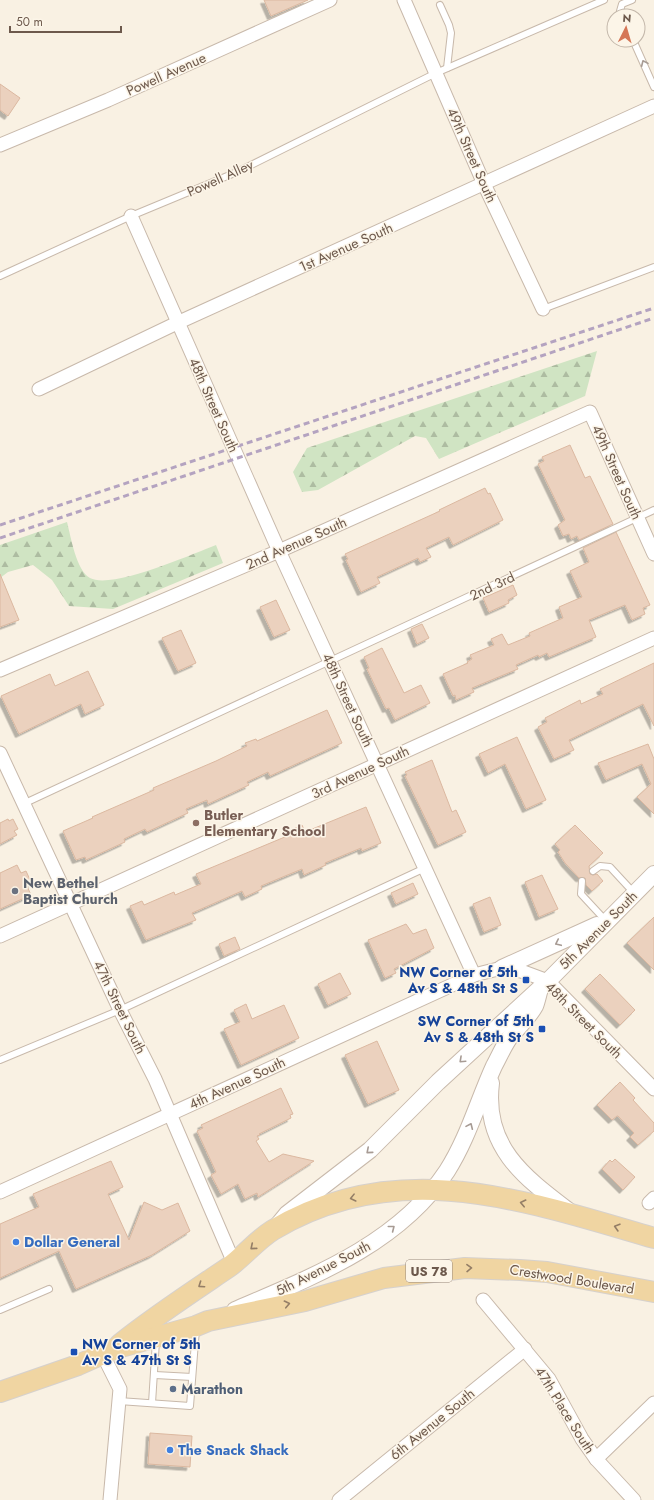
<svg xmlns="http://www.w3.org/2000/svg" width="654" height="1500" font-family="Jost,sans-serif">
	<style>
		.forest { fill: url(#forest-firs) }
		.building { fill: #ebd1be; stroke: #dbb8a0; filter: url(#shadow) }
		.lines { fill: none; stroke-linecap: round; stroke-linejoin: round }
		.service-casing { stroke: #c8b9ab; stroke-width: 8 }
		.minor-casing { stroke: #c8b9ab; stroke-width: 15 }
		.tertiary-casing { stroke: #c8b9ab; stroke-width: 18 }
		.primary-casing { stroke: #d6d1cd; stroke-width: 22 }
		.service { stroke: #fff; stroke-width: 6 }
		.minor { stroke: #fff; stroke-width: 13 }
		.tertiary { stroke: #fff; stroke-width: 16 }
		.primary { stroke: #f0d5a2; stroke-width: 20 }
		.rail { stroke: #b4a3c0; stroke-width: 3; stroke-dasharray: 6 4; stroke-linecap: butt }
		.oneway { stroke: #a79b94 }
		.oneway2 { stroke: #947e66 }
		.education-dot { fill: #8d6e63; stroke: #fcf5e8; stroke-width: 1.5 }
		.worship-dot { fill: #6b7280; stroke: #fcf5e8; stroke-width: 1.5 }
		.transit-dot { fill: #1a4fb4; stroke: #fcf5e8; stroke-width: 1.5 }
		.shop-dot { fill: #3f7fe0; stroke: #fcf5e8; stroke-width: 1.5 }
		.service-dot { fill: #5c6f8a; stroke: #fcf5e8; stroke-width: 1.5 }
		.labels { text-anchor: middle; stroke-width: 3; stroke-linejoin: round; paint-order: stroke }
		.shield { fill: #fcf5e8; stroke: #98887b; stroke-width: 1 }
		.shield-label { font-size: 13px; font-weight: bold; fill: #6d594c }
		.street-label { font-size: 14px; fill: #6d594c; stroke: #fcf5e8 }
		.education-label { font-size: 14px; font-weight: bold; fill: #785e54; stroke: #fcf5e8; text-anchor: start }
		.worship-label { font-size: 14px; font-weight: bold; fill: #5b616d; stroke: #fcf5e8; text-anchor: start }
		.transit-label { font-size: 14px; font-weight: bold; fill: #164399; stroke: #fcf5e8; text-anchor: end }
		.shop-label { font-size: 14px; font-weight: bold; fill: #366cbe; stroke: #fcf5e8; text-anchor: start }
		.service-label { font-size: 14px; font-weight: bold; fill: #4e5e75; stroke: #fcf5e8; text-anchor: start }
	</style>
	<defs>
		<pattern id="forest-firs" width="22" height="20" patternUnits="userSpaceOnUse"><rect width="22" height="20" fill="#d0e4c3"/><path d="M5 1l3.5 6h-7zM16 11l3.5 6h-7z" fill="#adbca1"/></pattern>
		<filter id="shadow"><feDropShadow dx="-3.5" dy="3.5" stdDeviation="0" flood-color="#0004"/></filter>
	</defs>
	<rect width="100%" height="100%" fill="#f9f1e3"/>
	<g class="forest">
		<polygon points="597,351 585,396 439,459 426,438 415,436 318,490 302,492 293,472 307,448"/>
		<path d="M67,522c4,15 9,48 23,56 22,12 102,-24 126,-33l7,18 -110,46 -44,-3 -17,-26 -19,-15 -25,7 -8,6v-33z"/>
	</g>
	<g class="building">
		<polygon points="264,0 308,0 271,16"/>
		<polygon points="0,84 20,98 8,116 0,110"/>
		<polygon points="570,445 585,478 590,476 613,524 579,540 577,536 571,539 569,534 563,536 558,525 565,520 538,464 544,461 542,457"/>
		<polygon points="485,488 488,494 490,493 503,520 453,545 449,537 426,548 431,557 420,562 418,558 377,577 380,583 361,592 346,560 348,559 345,554 440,511 439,510"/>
		<polygon points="616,532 650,605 643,608 645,614 632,620 625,605 589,620 596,637 549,657 547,653 539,657 538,655 516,665 518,669 472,688 474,692 456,700 455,695 453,696 443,674 468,663 467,662 472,659 470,655 494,645 491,639 502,634 508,645 530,636 529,633 563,618 559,607 582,597 570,571 589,562 583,548"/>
		<polygon points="0,574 19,620 0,627"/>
		<polygon points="513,585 517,595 508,600 509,603 489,612 483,598"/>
		<polygon points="276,600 290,630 274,637 260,607"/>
		<polygon points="422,624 429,638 417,644 411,629"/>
		<polygon points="181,630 196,663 178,671 162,638"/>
		<polygon points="382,648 404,693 421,685 430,703 395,720 389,708 386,709 367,669 369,668 364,657"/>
		<polygon points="654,663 654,726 643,704 569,740 574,750 554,759 538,727 547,722 545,718 580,700 581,704 603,694 600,689"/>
		<polygon points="88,671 104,705 85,714 81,704 19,734 1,696 50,674 55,686"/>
		<polygon points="327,710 342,743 270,776 268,772 247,782 249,785 208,804 207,800 186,809 188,813 147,832 145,829 124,839 125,842 86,860 85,857 76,860 63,831 93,818 92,817 154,790 153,788 216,761 247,746 245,743 256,739 257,741"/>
		<polygon points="517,737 546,800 526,809 505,764 488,773 479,754"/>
		<polygon points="648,744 654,759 654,814 637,797 651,784 642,764 606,780 598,763"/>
		<polygon points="432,760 452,812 456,810 466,832 438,845 405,776 407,775 405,772"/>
		<polygon points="366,807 381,843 362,851 361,848 325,863 326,865 304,875 302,869 261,886 262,889 245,897 242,891 192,913 196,920 146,940 130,906 142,901 144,905 174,892 175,895 201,884 196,874 292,834 291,830 302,825 305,832"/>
		<polygon points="8,819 9,821 13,819 18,829 14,831 17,835 0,844 0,823"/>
		<polygon points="575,825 603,853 589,866 590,874 593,875 597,874 603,881 592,891 586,885 585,878 579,878 565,863 558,852 560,850 555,844"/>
		<polygon points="17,865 21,873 26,871 32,884 27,886 31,895 0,909 0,873"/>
		<polygon points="542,875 558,909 539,917 525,882"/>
		<polygon points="413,883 418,894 396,904 391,893"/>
		<polygon points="490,897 501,925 484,932 473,904"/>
		<polygon points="654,917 654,970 627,943"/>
		<polygon points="406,924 413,934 426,929 434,948 394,969 396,973 385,978 368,940"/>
		<polygon points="235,937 240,949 224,956 219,944"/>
		<polygon points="340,973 351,994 328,1005 318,984"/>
		<polygon points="600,974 635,1010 620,1025 585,989"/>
		<polygon points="246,1004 252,1019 284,1005 299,1038 241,1065 224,1029 240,1022 234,1010"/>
		<polygon points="377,1041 399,1090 368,1104 345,1055"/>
		<polygon points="620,1082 635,1098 633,1100 654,1123 654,1131 638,1145 630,1137 634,1133 618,1116 617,1116 612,1120 597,1105"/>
		<polygon points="281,1088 293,1114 290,1115 291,1118 259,1134 260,1135 257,1136 259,1139 256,1141 269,1162 283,1154 314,1161 258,1197 257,1193 245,1199 238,1184 221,1194 211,1175 216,1172 197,1131 203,1128 201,1125"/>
		<polygon points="615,1159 635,1177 623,1190 602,1169 610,1160 612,1162"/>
		<polygon points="111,1161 123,1187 108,1194 129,1240 144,1202 162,1210 178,1203 190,1231 152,1255 76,1289 59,1251 0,1278 0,1224 39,1207 33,1194"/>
		<polygon points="150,1433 192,1436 190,1467 148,1464"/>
	</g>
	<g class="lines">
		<g class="service-casing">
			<g id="service">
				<polyline points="440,5 449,25 451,33 447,68"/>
				<polyline points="623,16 620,11 622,4 632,0"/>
				<polyline points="633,40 654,87"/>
				<polyline points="0,276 131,216 237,172 436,73 604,0"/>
				<polyline points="543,309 654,267"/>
				<polyline points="23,804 654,510"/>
				<polyline points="593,871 600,866 610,867 634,893"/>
				<polyline points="582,881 581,894 606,921"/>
				<polyline points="0,1060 120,1010 425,868"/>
				<polyline points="0,1310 49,1289"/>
				<polyline points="155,1375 192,1377"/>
				<polyline points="119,1401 190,1406 196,1329"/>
				<polyline points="152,1403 156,1341"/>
			</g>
		</g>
		<g class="minor-casing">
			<g id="minor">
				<polyline points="404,0 484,184 543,309"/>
				<polyline points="0,145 108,100 330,0"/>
				<polyline points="131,216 279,551 474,975"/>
				<polyline points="39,389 177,323 654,106"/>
				<polyline points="0,670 279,551 590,412 654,554"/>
				<polyline points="0,753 120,1010 155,1079 234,1263"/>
				<polyline points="0,936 654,638"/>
				<polyline points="0,1192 474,975 502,968 521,971 548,981 654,1089"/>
				<polyline points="649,1203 654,1198"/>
				<polyline points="483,1300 549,1379 582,1439 596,1459 634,1500"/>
				<polyline points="103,1355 120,1389 110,1500"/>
				<polyline points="596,1459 654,1403"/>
				<polyline points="339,1500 525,1349"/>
			</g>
		</g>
		<g class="tertiary-casing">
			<g id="tertiary">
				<polyline points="502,968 597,925"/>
				<path d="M491,1083c-8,64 33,94 79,129"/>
				<polyline points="278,1225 287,1214 370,1150 438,1082 548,981 654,874"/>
				<path d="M235,1310c77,-33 164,-66 212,-139 21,-33 31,-70 47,-105 5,-9 10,-21 16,-29 8,-10 19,-20 25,-31 2,-5 3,-11 5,-17"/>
			</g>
		</g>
		<g class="primary-casing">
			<g id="primary">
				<path d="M120,1344c35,-28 72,-52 109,-77 15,-11 28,-27 44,-37 125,-75 253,-29 381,8"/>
				<polyline points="0,1392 78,1365 114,1349 196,1326 208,1321 305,1301 384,1278 465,1268 520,1270 547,1272 654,1292"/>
			</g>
		</g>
		<use href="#service" class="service"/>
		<use href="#minor" class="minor"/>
		<use href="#tertiary" class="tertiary"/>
		<use href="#primary" class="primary"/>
		<g class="rail">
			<polyline points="0,525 654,308"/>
			<polyline points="0,538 654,318"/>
		</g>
	</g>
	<defs><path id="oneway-chevron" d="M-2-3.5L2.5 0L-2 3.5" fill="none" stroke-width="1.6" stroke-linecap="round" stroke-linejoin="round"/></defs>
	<g class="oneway">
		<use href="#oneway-chevron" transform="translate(644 63) rotate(-114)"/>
		<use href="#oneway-chevron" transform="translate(558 943) rotate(155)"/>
		<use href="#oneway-chevron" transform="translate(462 1060) rotate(137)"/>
		<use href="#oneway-chevron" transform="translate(470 1126) rotate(-66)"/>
		<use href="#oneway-chevron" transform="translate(369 1151) rotate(139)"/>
		<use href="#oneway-chevron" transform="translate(392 1228) rotate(-38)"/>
	</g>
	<g class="oneway2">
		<use href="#oneway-chevron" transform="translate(353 1198) rotate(166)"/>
		<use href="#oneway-chevron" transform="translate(523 1203) rotate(-167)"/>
		<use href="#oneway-chevron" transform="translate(617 1227) rotate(-164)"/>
		<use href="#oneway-chevron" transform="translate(253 1247) rotate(140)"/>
		<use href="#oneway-chevron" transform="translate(469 1268) rotate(-1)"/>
		<use href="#oneway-chevron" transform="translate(201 1285) rotate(146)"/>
		<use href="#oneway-chevron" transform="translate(287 1304) rotate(-12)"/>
	</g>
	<circle class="education-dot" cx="196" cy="823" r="4"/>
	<circle class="worship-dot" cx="15" cy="891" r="4"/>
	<g class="transit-dot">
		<rect x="522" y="976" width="8" height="8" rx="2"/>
		<rect x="538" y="1025" width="8" height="8" rx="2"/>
		<rect x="70" y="1348" width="8" height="8" rx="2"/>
	</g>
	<g class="shop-dot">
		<circle cx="16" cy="1242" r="4"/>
		<circle cx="170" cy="1450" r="4"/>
	</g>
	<circle class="service-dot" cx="173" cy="1389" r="4"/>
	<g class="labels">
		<rect class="shield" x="406" y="1260" width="46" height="22" rx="3"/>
		<g class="shield-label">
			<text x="429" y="1276">US 78</text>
		</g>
		<g class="street-label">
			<text transform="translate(166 74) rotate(-24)" y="5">Powell Avenue</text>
			<text transform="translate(472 155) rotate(66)" y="5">49th Street South</text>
			<text transform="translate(220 178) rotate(-24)" y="5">Powell Alley</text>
			<text transform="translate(346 247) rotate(-24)" y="5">1st Avenue South</text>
			<text transform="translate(214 405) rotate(66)" y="5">48th Street South</text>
			<text transform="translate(617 472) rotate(66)" y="5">49th Street South</text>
			<text transform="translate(296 543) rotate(-24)" y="5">2nd Avenue South</text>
			<text transform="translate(492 586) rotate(-25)" y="5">2nd 3rd</text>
			<text transform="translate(348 700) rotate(65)" y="5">48th Street South</text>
			<text transform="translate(360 772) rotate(-25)" y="5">3rd Avenue South</text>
			<text transform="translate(598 930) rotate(-45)" y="5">5th Avenue South</text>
			<text transform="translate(120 1007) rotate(64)" y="5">47th Street South</text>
			<text transform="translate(584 1020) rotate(45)" y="5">48th Street South</text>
			<text transform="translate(237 1083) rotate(-25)" y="5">4th Avenue South</text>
			<text transform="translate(323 1268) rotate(-27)" y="5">5th Avenue South</text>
			<text transform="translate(572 1279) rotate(9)" y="5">Crestwood Boulevard</text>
			<text transform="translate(565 1410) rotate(58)" y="5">47th Place South</text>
			<text transform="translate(432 1424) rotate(-39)" y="5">6th Avenue South</text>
		</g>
		<g class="education-label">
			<text x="204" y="820">Butler<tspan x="204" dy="16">Elementary School</tspan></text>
		</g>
		<g class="worship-label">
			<text x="23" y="888">New Bethel<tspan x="23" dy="16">Baptist Church</tspan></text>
		</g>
		<g class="transit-label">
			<text x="518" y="977">NW Corner of 5th<tspan x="518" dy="16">Av S &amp; 48th St S</tspan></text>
			<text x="534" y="1026">SW Corner of 5th<tspan x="534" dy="16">Av S &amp; 48th St S</tspan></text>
			<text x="82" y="1349" text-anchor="start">NW Corner of 5th<tspan x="82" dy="16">Av S &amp; 47th St S</tspan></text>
		</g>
		<g class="shop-label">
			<text x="24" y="1247">Dollar General</text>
			<text x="178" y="1455">The Snack Shack</text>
		</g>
		<g class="service-label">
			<text x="181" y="1394">Marathon</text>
		</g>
	</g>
	<g transform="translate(626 28) rotate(5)"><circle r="19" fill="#fcf5e8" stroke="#c3b7aa"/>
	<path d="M0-3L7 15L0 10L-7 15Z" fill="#d57656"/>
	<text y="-6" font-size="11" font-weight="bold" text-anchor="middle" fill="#6d594c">N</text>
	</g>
	<path d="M10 26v6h111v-6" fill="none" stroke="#6d594c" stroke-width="2"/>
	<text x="16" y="26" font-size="12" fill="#6d594c" stroke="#fcf5e8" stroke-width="3" paint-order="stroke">50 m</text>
</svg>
